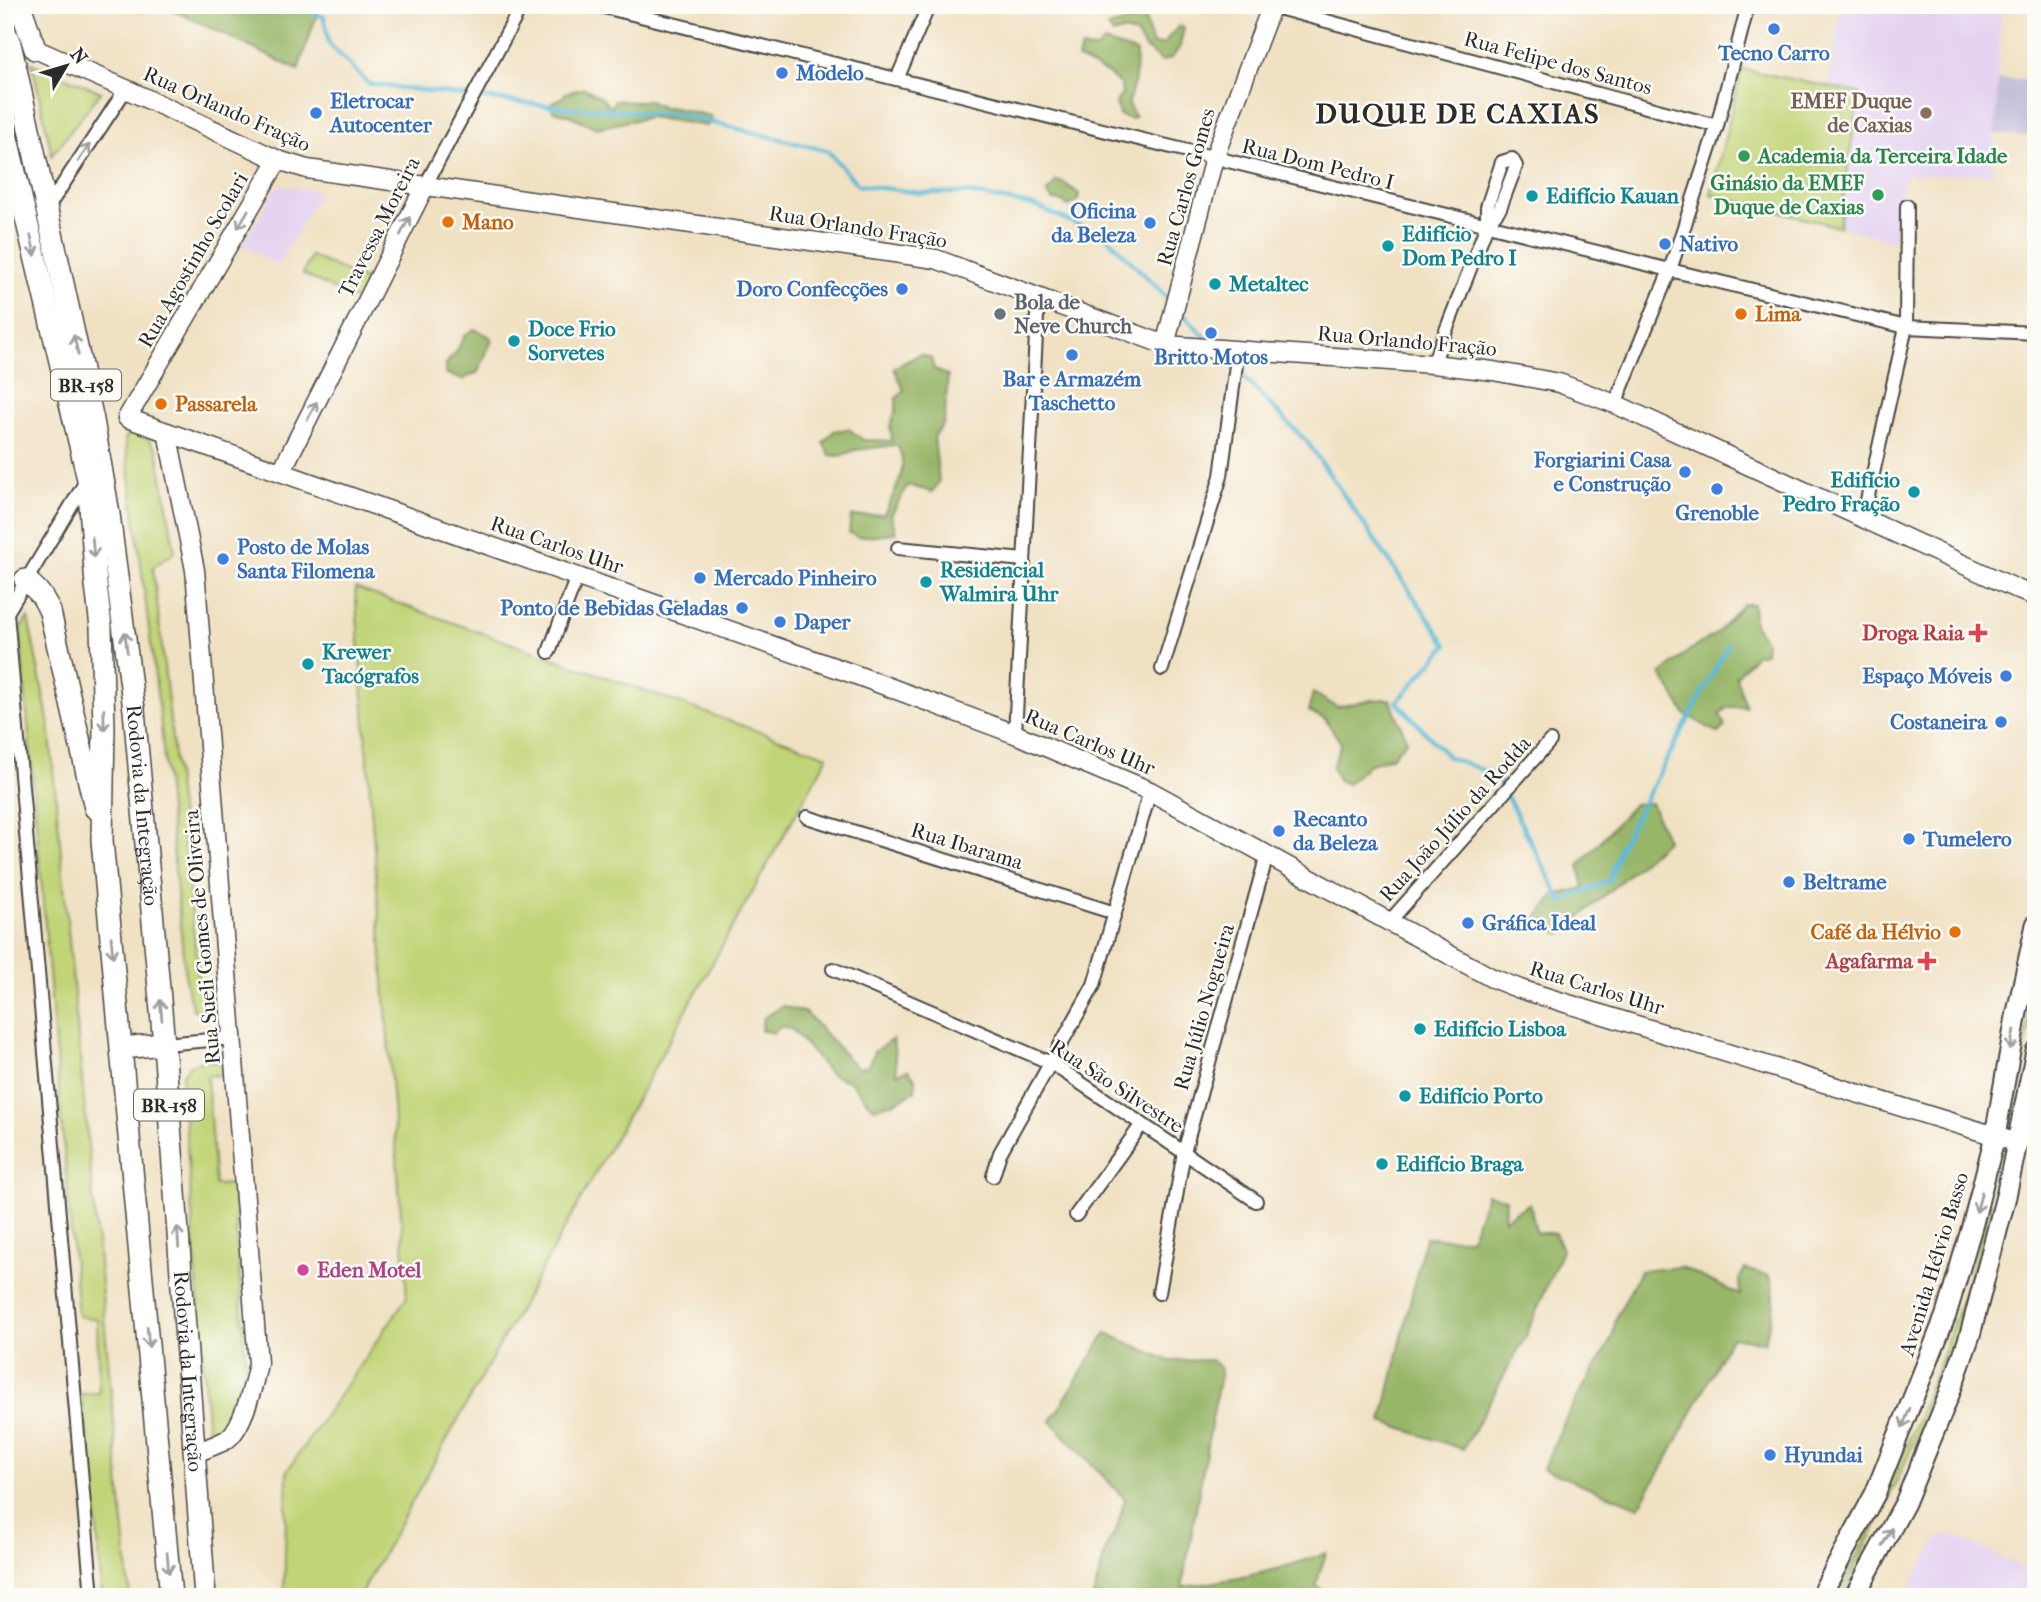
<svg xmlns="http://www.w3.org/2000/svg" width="2041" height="1602" font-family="'IM FELL French Canon',serif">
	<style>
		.built { fill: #e4d3f1 }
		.industrial { fill: #c6c0d9 }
		.green { fill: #c1d477; stroke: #768051; stroke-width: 2 }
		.forest { fill: #98b668; stroke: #62704a; stroke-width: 2 }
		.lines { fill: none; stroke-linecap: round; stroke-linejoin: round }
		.stream { stroke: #59b9d7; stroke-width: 4.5 }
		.street-casing { stroke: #494642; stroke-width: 16 }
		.secondary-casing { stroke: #494642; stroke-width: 21 }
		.primary-casing { stroke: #494642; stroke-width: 23 }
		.highway-casing { stroke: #494642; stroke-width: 24 }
		.street { stroke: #fff; stroke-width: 12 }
		.secondary { stroke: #fff; stroke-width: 18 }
		.primary { stroke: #fff; stroke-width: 19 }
		.highway { stroke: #fff; stroke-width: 21 }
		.highway-bridge-casing { stroke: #494642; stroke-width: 24; stroke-linecap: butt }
		.highway-bridge { stroke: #fff; stroke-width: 21 }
		.oneway { stroke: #a0a0a0 }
		.shop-dot { fill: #3f7fe0; stroke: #fdfcf7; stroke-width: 2.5 }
		.education-dot { fill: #8d6e63; stroke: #fdfcf7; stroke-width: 2.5 }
		.leisure-dot { fill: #2e9e5b; stroke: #fdfcf7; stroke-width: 2.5 }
		.culture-dot { fill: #0f9aa8; stroke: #fdfcf7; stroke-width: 2.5 }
		.food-dot { fill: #e8710a; stroke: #fdfcf7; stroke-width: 2.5 }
		.worship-dot { fill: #6b7280; stroke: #fdfcf7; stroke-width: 2.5 }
		.health-dot { fill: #e0444e; stroke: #fdfcf7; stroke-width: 2.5 }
		.hotel-dot { fill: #d1479c; stroke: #fdfcf7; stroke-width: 2.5 }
		.labels { text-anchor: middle; stroke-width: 5; stroke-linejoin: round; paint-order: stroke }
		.shield { fill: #fdfcf7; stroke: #6a6a68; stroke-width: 2 }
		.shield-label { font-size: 19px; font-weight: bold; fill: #2b2b2b }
		.shop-label { font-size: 21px; font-weight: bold; fill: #366cbe; stroke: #fdfcf7; text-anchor: start }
		.street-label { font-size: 21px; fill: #2b2b2b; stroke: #fdfcf7 }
		.education-label { font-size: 21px; font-weight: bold; fill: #785e54; stroke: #fdfcf7; text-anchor: end }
		.leisure-label { font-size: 21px; font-weight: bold; fill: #27864d; stroke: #fdfcf7; text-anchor: start }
		.culture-label { font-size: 21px; font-weight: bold; fill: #0d838f; stroke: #fdfcf7; text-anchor: start }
		.food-label { font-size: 21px; font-weight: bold; fill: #c56008; stroke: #fdfcf7; text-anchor: start }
		.worship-label { font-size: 21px; font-weight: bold; fill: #5b616d; stroke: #fdfcf7; text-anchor: start }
		.health-label { font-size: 21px; font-weight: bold; fill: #be3a42; stroke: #fdfcf7; text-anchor: end }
		.hotel-label { font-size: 21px; font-weight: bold; fill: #b23c85; stroke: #fdfcf7; text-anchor: start }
		.district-label { font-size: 28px; font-weight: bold; letter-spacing: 2px; fill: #2b2b2b; stroke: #fdfcf7 }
	</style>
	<rect width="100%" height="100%" fill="#fdfcf7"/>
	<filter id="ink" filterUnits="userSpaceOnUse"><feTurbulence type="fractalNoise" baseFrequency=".0143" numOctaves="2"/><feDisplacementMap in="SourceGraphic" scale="14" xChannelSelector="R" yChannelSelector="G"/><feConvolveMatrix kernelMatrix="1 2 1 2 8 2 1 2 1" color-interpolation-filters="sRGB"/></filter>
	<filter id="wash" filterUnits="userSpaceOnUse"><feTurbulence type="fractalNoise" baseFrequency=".00686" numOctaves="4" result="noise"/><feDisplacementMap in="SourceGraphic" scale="28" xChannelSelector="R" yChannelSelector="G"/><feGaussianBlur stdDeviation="1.57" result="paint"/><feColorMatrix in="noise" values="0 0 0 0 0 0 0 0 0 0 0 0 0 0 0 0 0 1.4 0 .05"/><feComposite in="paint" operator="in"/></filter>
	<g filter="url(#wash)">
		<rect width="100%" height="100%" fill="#f0e1c3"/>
		<g class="built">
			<polygon points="1840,5 1937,5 2001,11 1993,174 1906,175 1893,240 1839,227 1858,93 1829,87"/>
			<polygon points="281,185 320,192 278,265 242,246 276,188"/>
			<polygon points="1947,1533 2036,1573 2036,1597 1903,1597 1937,1540 1944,1534"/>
		</g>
		<polygon class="industrial" points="1998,79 2036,81 2036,137 1995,134"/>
		<g class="green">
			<polygon points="32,63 101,92 52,155"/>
			<polygon points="1742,69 1859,93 1839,227 1711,194"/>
			<polygon points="311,256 369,282 358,301 303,274"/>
			<polygon points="131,433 145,436 157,449 175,552 153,567 200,989 216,989 217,1005 203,1011 193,1010 186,984 160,717 125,438"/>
			<polygon points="355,588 828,756 359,1597 284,1597 287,1471 407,1297"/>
			<polygon points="28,617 49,724 130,1597 102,1597 94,1486 81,1394 99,1393 97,1319 78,1316 20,630"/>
			<polygon points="2036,973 2036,994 2011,1123 2008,1122"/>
			<polygon points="206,1060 220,1064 225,1075 207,1076 215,1185 233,1184 246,1368 239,1399 224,1424 208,1435 182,1075 190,1065"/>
			<path d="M1989,1203h4c-11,45 -22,91 -37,134 -32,89 -73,175 -114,260h-4c60,-127 118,-257 151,-394z"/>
		</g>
		<g class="forest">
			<polygon points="138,5 320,5 298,70 167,7 140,11"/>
			<polygon points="1134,5 1142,9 1153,45 1163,44 1179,26 1184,27 1180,46 1172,58 1162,61 1145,48 1136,34 1122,31 1113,34 1108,27 1127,22"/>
			<polygon points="1104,42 1136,52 1135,79 1128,104 1135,117 1131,119 1119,115 1116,102 1122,94 1121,85 1107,73 1078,59 1081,48 1096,49"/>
			<polygon points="584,88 601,97 611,108 615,100 634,102 648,100 661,107 670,107 711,116 712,120 707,126 649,117 597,128 569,115 553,111 550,104 563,97 565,93"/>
			<polygon points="1056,181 1064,183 1079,194 1078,200 1069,206 1058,200 1053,200 1046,192 1052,188"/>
			<polygon points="474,329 489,336 492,340 478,372 462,380 445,373 446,364 457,351 464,336"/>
			<path d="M920,354l11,4 3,11 14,7 -4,47 -10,14 5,45 -7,10 -24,-7 -17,30 5,18 -38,4 -9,-4 2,-16 33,-3c10,-21 27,-46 13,-69l-42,5 -15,6 -10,-1 -7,-12 11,-12 15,-2 14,11 29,1 -2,-15 6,-16v-12l8,-7 -10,-23z"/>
			<polygon points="1743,604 1753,604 1754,624 1766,642 1765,653 1755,655 1736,677 1746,707 1727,707 1720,715 1725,726 1718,733 1685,714 1661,674 1690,650 1717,633"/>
			<polygon points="1313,693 1337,707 1372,700 1390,699 1407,740 1393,756 1368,765 1348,784 1339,781 1332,768 1341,743 1325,719 1308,711"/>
			<polygon points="1651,803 1667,840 1561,934 1535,920 1555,895 1584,888 1579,865 1634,804"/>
			<polygon points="783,1006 806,1013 857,1068 869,1066 874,1052 893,1039 897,1074 908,1070 916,1079 915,1091 895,1102 873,1108 851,1082 830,1074 793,1030 782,1026 773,1033 761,1030 763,1018"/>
			<polygon points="1487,1194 1506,1199 1504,1219 1530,1203 1536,1233 1555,1233 1562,1250 1525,1338 1463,1449 1382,1422 1425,1238 1470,1239"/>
			<path d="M1681,1267l59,28 -1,-16 6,-10 24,7c11,29 1,39 -4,66l-34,-5 -62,119 -30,51 -96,-38 24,-53 45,-78 4,-20 24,-47z"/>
			<path d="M1106,1333l64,28 41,-1 10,9 -39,218c50,-6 97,-16 144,-34l-10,32 15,12h-238l14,-51 10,-18 8,-29 -74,-78z"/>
		</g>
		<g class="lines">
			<g class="stream">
				<polyline points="292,5 324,17 329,44 369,84 558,107 682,115 828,151 858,185 921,193 968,193 1035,206 1108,238 1172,303"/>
				<polyline points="1178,309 1211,343"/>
				<polyline points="1222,355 1308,443 1447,645 1397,702 1448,757 1496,775 1562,902 1610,880 1620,847 1728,645"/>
			</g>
		</g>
	</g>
	<g filter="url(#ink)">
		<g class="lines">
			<g class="street-casing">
				<g id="street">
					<polyline points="596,5 1670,270 1906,327 2036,333"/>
					<polyline points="1267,5 1717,126"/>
					<polyline points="897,79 929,5"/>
					<polyline points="425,186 522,5"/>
					<polyline points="46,210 126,89"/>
					<polyline points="5,226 15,187"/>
					<polyline points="1433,364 1487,225 1500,208 1516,166 1512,159 1502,162 1487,207 1487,225"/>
					<polyline points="1615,404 1670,270 1717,126 1748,5"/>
					<polyline points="1863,518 1906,327 1907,206"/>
					<polyline points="898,548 1024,560"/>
					<polyline points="7,613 92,1597"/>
					<polyline points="5,616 86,481"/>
					<polyline points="549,652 577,576"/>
					<polyline points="1162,669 1221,476 1238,350"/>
					<polyline points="1015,734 1038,297"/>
					<polyline points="807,817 1115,913"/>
					<polyline points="1389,922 1550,741"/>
					<polyline points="833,969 1051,1063 1256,1201"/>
					<polyline points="164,1044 233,1038"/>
					<polyline points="993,1176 1000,1153 1094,985 1150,791"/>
					<polyline points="1076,1215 1142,1124"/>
					<polyline points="1159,1293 1184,1152 1267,855"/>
				</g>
			</g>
			<g class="secondary-casing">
				<g id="secondary">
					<polyline points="35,49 126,89 278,160 307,169 936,259 1165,345 1433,364 1493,371 1559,383 1615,404 2021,591 2036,596"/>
					<polyline points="278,160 127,418 859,676 1015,734 1150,791 1492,978 1520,989 2018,1143"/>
					<polyline points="1165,345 1214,158 1272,5"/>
					<path d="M167,432l28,138 63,793c-4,20 -15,66 -32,77 -9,5 -21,9 -31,13"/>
					<polyline points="281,472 425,186"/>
				</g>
			</g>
			<g class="primary-casing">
				<g id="primary">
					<polyline points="1820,1597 1875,1494 1946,1315 1973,1223 1995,1136 2016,1017 2036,925"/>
					<polyline points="1854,1597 1905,1503 1949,1395 1970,1335 2006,1196 2036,1051"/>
				</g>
			</g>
			<g class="highway-casing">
				<g id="highway">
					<polyline points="20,5 35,49"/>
					<path id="s1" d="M15,65l78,355 16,94 25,196 30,334 41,553"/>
					<polyline points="5,130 88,479 96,585 101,627 104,727 102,840 171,1597"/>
					<path d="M25,580c13,9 19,18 25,32l45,196"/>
					<polyline points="122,1048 164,1044"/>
				</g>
			</g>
			<use href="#street" class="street"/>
			<use href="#secondary" class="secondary"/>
			<use href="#primary" class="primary"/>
			<use href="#highway" class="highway"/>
			<g class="highway-bridge-casing">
				<polyline id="highway-bridge" points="9,39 15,65"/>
			</g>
			<use href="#highway-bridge" class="highway-bridge"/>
		</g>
		<defs><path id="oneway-shaft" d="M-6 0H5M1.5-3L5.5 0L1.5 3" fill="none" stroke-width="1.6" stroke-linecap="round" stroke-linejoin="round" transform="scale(1.75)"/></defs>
		<g class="oneway">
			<use href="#oneway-shaft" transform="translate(84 153) rotate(-56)"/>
			<use href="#oneway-shaft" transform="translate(243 219) rotate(120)"/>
			<use href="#oneway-shaft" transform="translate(405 226) rotate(-63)"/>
			<use href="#oneway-shaft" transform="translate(33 246) rotate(77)"/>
			<use href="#oneway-shaft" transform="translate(76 345) rotate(-103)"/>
			<use href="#oneway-shaft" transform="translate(312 411) rotate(-63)"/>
			<use href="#oneway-shaft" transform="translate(93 547) rotate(85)"/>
			<use href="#oneway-shaft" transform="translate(126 642) rotate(-97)"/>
			<use href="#oneway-shaft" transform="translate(104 720) rotate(89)"/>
			<use href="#oneway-shaft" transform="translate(112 947) rotate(85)"/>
			<use href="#oneway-shaft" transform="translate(161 1010) rotate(-95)"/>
			<use href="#oneway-shaft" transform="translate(2012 1040) rotate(100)"/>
			<use href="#oneway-shaft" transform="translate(1979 1202) rotate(105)"/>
			<use href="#oneway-shaft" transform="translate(178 1237) rotate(-94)"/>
			<use href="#oneway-shaft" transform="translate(148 1337) rotate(85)"/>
			<use href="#oneway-shaft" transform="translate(1906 1418) rotate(112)"/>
			<use href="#oneway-shaft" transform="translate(1887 1537) rotate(-62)"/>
			<use href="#oneway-shaft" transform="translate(168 1563) rotate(85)"/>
		</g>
	</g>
	<g class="shop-dot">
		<circle cx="1774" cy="29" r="7"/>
		<circle cx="782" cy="73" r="7"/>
		<circle cx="316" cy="113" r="7"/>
		<circle cx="1150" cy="223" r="7"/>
		<circle cx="1665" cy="244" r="7"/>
		<circle cx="902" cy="289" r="7"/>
		<circle cx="1211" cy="333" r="7"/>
		<circle cx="1072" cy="355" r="7"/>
		<circle cx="1685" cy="472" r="7"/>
		<circle cx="1717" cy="489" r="7"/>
		<circle cx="223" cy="559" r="7"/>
		<circle cx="700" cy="578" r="7"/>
		<circle cx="742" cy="608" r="7"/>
		<circle cx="780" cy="622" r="7"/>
		<circle cx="2006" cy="676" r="7"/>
		<circle cx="2001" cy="722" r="7"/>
		<circle cx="1279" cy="831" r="7"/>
		<circle cx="1909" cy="839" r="7"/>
		<circle cx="1789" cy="882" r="7"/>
		<circle cx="1468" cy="923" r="7"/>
		<circle cx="1770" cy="1455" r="7"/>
	</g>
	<circle class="education-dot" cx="1926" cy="113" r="7"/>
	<g class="leisure-dot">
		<circle cx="1744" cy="156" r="7"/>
		<circle cx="1878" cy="195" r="7"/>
	</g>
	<g class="culture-dot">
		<circle cx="1532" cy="196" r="7"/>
		<circle cx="1388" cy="246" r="7"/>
		<circle cx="1215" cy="284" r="7"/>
		<circle cx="514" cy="341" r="7"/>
		<circle cx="1914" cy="492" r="7"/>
		<circle cx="926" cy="582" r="7"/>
		<circle cx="308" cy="664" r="7"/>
		<circle cx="1420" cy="1029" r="7"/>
		<circle cx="1405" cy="1096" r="7"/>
		<circle cx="1382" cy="1164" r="7"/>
	</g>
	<g class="food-dot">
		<circle cx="448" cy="222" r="7"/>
		<circle cx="1741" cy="314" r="7"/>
		<circle cx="161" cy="404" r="7"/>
		<circle cx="1955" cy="932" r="7"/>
	</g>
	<circle class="worship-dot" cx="1000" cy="314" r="7"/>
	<g class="health-dot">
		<path d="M1974.5 622.5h7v7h7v7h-7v7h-7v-7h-7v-7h7z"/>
		<path d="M1923.5 950.5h7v7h7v7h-7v7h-7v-7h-7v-7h7z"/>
	</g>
	<circle class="hotel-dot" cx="303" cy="1270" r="7"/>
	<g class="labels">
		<g class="shield">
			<rect x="51" y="369.5" width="70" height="31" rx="5"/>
			<rect x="134" y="1089.5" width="70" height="31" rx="5"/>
		</g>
		<g class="shield-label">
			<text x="86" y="392">BR-158</text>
			<text x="169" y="1112">BR-158</text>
		</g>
		<g class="shop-label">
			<text x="1774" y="60" text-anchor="middle">Tecno Carro</text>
			<text x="796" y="80">Modelo</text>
			<text x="330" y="108">Eletrocar<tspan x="330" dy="24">Autocenter</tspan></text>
			<text x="1136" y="218" text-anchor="end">Oficina<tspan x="1136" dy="24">da Beleza</tspan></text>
			<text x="1679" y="251">Nativo</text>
			<text x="888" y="296" text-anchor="end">Doro Confecções</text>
			<text x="1211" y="364" text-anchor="middle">Britto Motos</text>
			<text x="1072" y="386" text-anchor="middle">Bar e Armazém<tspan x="1072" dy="24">Taschetto</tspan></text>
			<text x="1671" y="467" text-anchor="end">Forgiarini Casa<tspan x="1671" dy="24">e Construção</tspan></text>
			<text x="1717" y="520" text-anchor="middle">Grenoble</text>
			<text x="237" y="554">Posto de Molas<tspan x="237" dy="24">Santa Filomena</tspan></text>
			<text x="714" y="585">Mercado Pinheiro</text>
			<text x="728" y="615" text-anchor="end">Ponto de Bebidas Geladas</text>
			<text x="794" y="629">Daper</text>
			<text x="1992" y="683" text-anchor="end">Espaço Móveis</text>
			<text x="1987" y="729" text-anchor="end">Costaneira</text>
			<text x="1293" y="826">Recanto<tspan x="1293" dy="24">da Beleza</tspan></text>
			<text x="1923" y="846">Tumelero</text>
			<text x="1803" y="889">Beltrame</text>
			<text x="1482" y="930">Gráfica Ideal</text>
			<text x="1784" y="1462">Hyundai</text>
		</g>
		<g class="street-label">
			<text transform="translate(1558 63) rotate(15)" y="7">Rua Felipe dos Santos</text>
			<text transform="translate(227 109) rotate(24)" y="7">Rua Orlando Fração</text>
			<text transform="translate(1318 164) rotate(14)" y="7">Rua Dom Pedro I</text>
			<text transform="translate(1186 187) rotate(-74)" y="7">Rua Carlos Gomes</text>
			<text transform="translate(379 227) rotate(-63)" y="7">Travessa Moreira</text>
			<text transform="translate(858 227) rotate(9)" y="7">Rua Orlando Fração</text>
			<text transform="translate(193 260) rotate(-60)" y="7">Rua Agostinho Scolari</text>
			<text transform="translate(1407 341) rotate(5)" y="7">Rua Orlando Fração</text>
			<text transform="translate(557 545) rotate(19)" y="7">Rua Carlos Uhr</text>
			<text transform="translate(1090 742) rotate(23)" y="7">Rua Carlos Uhr</text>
			<text dy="7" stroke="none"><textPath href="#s1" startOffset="752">Rodovia da Integração</textPath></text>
			<text transform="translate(1455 819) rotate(-48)" y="7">Rua João Júlio da Rodda</text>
			<text transform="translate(967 846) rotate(17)" y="7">Rua Ibarama</text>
			<text transform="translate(202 937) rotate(-95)" y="7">Rua Sueli Gomes de Oliveira</text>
			<text transform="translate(1597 988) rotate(17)" y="7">Rua Carlos Uhr</text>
			<text transform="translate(1204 1007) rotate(-74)" y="7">Rua Júlio Nogueira</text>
			<text transform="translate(1117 1086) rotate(33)" y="7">Rua São Silvestre</text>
			<text transform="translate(1934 1264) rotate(-73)" y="7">Avenida Hélvio Basso</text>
			<text dy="7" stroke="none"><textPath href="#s1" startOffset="1320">Rodovia da Integração</textPath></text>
		</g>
		<g class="education-label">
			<text x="1912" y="108">EMEF Duque<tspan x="1912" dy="24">de Caxias</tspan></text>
		</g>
		<g class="leisure-label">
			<text x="1758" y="163">Academia da Terceira Idade</text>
			<text x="1864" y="190" text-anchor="end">Ginásio da EMEF<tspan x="1864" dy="24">Duque de Caxias</tspan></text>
		</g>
		<g class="culture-label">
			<text x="1546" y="203">Edifício Kauan</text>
			<text x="1402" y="241">Edifício<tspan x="1402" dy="24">Dom Pedro I</tspan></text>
			<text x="1229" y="291">Metaltec</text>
			<text x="528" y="336">Doce Frio<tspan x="528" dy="24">Sorvetes</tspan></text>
			<text x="1900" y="487" text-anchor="end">Edifício<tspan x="1900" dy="24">Pedro Fração</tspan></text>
			<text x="940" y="577">Residencial<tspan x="940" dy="24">Walmira Uhr</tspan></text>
			<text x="322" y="659">Krewer<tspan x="322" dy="24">Tacógrafos</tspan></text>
			<text x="1434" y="1036">Edifício Lisboa</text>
			<text x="1419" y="1103">Edifício Porto</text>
			<text x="1396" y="1171">Edifício Braga</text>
		</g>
		<g class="food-label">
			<text x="462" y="229">Mano</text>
			<text x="1755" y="321">Lima</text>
			<text x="175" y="411">Passarela</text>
			<text x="1941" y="939" text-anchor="end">Café da Hélvio</text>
		</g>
		<g class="worship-label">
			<text x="1014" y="309">Bola de<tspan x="1014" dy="24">Neve Church</tspan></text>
		</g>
		<g class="health-label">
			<text x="1964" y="640">Droga Raia</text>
			<text x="1913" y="968">Agafarma</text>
		</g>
		<g class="hotel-label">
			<text x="317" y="1277">Eden Motel</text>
		</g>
		<g class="district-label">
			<text x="1458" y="123">DUQUE DE CAXIAS</text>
		</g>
	</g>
	<rect width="2041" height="1602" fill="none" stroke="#fdfcf7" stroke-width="28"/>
	<g transform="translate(66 66) rotate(52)" stroke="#fdfcf7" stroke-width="5" paint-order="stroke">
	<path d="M0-5L12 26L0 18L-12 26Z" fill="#2b2b2b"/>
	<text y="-10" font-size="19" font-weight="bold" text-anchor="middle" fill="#2b2b2b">N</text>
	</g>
</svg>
